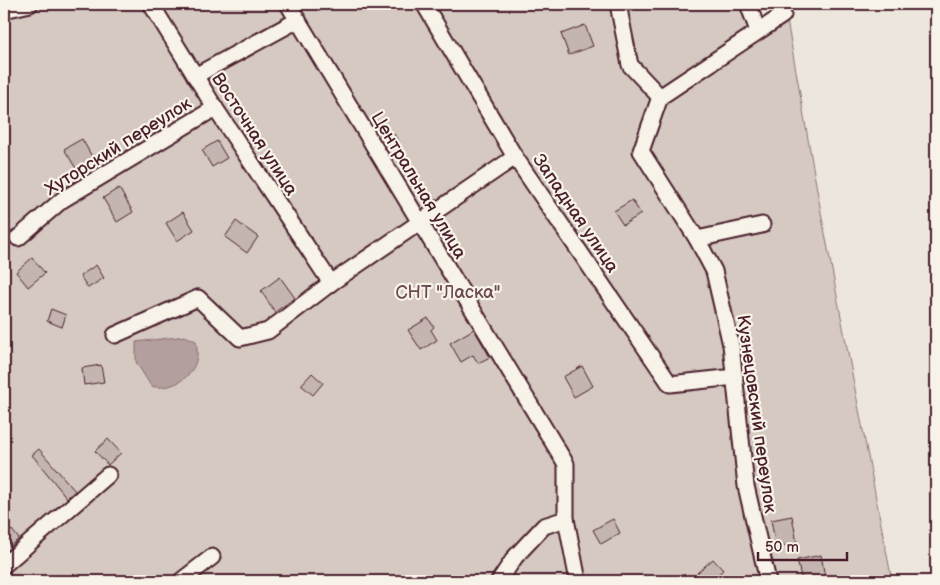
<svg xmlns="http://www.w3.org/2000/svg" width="940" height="585" font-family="'Balsamiq Sans',sans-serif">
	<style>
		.green { fill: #d5c9c2; stroke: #907476 }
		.water { fill: #b39f9d; stroke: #896c6f }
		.building { fill: #c4b5b0; stroke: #4a1f2b }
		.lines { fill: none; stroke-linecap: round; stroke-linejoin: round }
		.minor-casing { stroke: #4a1f2b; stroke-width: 19 }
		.minor { stroke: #f7f3e8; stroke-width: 15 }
		.labels { text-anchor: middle; stroke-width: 4.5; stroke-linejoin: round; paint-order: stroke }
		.street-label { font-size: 18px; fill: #4a1f2b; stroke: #f7f3e8 }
		.park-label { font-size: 18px; fill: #6d4a51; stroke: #f7f3e8 }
	</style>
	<rect width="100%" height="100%" fill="#ece6dd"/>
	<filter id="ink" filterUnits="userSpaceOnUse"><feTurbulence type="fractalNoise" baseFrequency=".02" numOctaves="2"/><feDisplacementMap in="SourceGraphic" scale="10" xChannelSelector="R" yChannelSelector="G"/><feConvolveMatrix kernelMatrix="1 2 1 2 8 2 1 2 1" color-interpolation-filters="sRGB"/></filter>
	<g filter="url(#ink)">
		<polygon class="green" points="4,4 743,4 750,26 785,9 822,218 892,581 4,581"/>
		<path class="water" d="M185,336l11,5c1,6 2,14 0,20 -5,19 -28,30 -45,25l-15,-24v-20z"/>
		<g class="building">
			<polygon points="585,25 593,46 569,55 561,34"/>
			<polygon points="394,134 400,144 392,150 386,140"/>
			<polygon points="82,139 94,160 77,170 64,149"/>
			<polygon points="217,141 227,158 212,167 202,150"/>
			<polygon points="119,188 133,212 117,222 103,198"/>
			<polygon points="632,200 641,214 623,225 614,211"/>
			<polygon points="183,212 194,230 177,241 166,223"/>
			<polygon points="236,221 258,237 247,253 225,237"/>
			<polygon points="32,258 45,273 28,287 16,272"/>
			<polygon points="96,265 104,278 88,288 80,276"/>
			<polygon points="280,277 295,298 275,312 261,291"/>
			<polygon points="51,309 66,315 62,327 47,321"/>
			<polygon points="428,318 434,327 431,330 437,340 421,350 408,330"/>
			<polygon points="474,329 490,357 478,363 473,355 461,362 450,343"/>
			<polygon points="101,365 104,382 84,385 82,368"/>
			<polygon points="582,366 593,386 574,397 563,377"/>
			<polygon points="312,373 323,383 313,395 301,385"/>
			<polygon points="108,439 121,453 108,465 95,451"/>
			<polygon points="39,449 75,491 67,498 32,455"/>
			<polygon points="792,516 797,543 776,547 771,520"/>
			<polygon points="613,519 620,533 601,544 593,530"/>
			<polygon points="12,530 19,539 10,546 4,536"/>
			<polygon points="821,555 825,577 802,581 797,560"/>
			<polygon points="713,559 723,570 711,581 705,581 697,573"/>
		</g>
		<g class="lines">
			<g class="minor-casing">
				<g id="minor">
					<polyline points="151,4 215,108 331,283"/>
					<polyline points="288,4 566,464 566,519 578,581"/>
					<polyline points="424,4 515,157 670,384 735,377"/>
					<polyline points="618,4 630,65 660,97"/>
					<polyline points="748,4 758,31"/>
					<polyline points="4,10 30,4"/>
					<polyline points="195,76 298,20"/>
					<polyline points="18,238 62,200 215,108"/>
					<polyline points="697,239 762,225"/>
					<polyline points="115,335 198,298 240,338 268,331 331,283 515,157"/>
					<polyline points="4,565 108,475"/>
					<polyline points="181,581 212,557"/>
					<polyline points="499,581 515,557 544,526 566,519"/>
					<polyline points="768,581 746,486 731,345 714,271 697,239 641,151 660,97 783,15"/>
				</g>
			</g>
			<use href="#minor" class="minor"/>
		</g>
	</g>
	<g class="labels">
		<g class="street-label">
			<text transform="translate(255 134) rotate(57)" y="6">Восточная улица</text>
			<text transform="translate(118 146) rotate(-32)" y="6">Хуторский переулок</text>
			<text transform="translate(419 185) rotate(59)" y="6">Центральная улица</text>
			<text transform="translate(576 213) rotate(56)" y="6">Западная улица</text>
			<text transform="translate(757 414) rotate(82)" y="6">Кузнецовский переулок</text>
		</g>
		<g class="park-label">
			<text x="448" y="298">СНТ "Ласка"</text>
		</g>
	</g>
	<rect width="940" height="585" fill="none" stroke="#f7f3e8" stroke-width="20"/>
	<rect x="10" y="10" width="920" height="565" fill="none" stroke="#4a1f2b" stroke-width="2" filter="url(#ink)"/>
	<path d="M758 552v8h89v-8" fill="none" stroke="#4a1f2b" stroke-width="2.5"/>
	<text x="765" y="552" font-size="15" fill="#4a1f2b" stroke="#f7f3e8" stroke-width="4" paint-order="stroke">50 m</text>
</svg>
